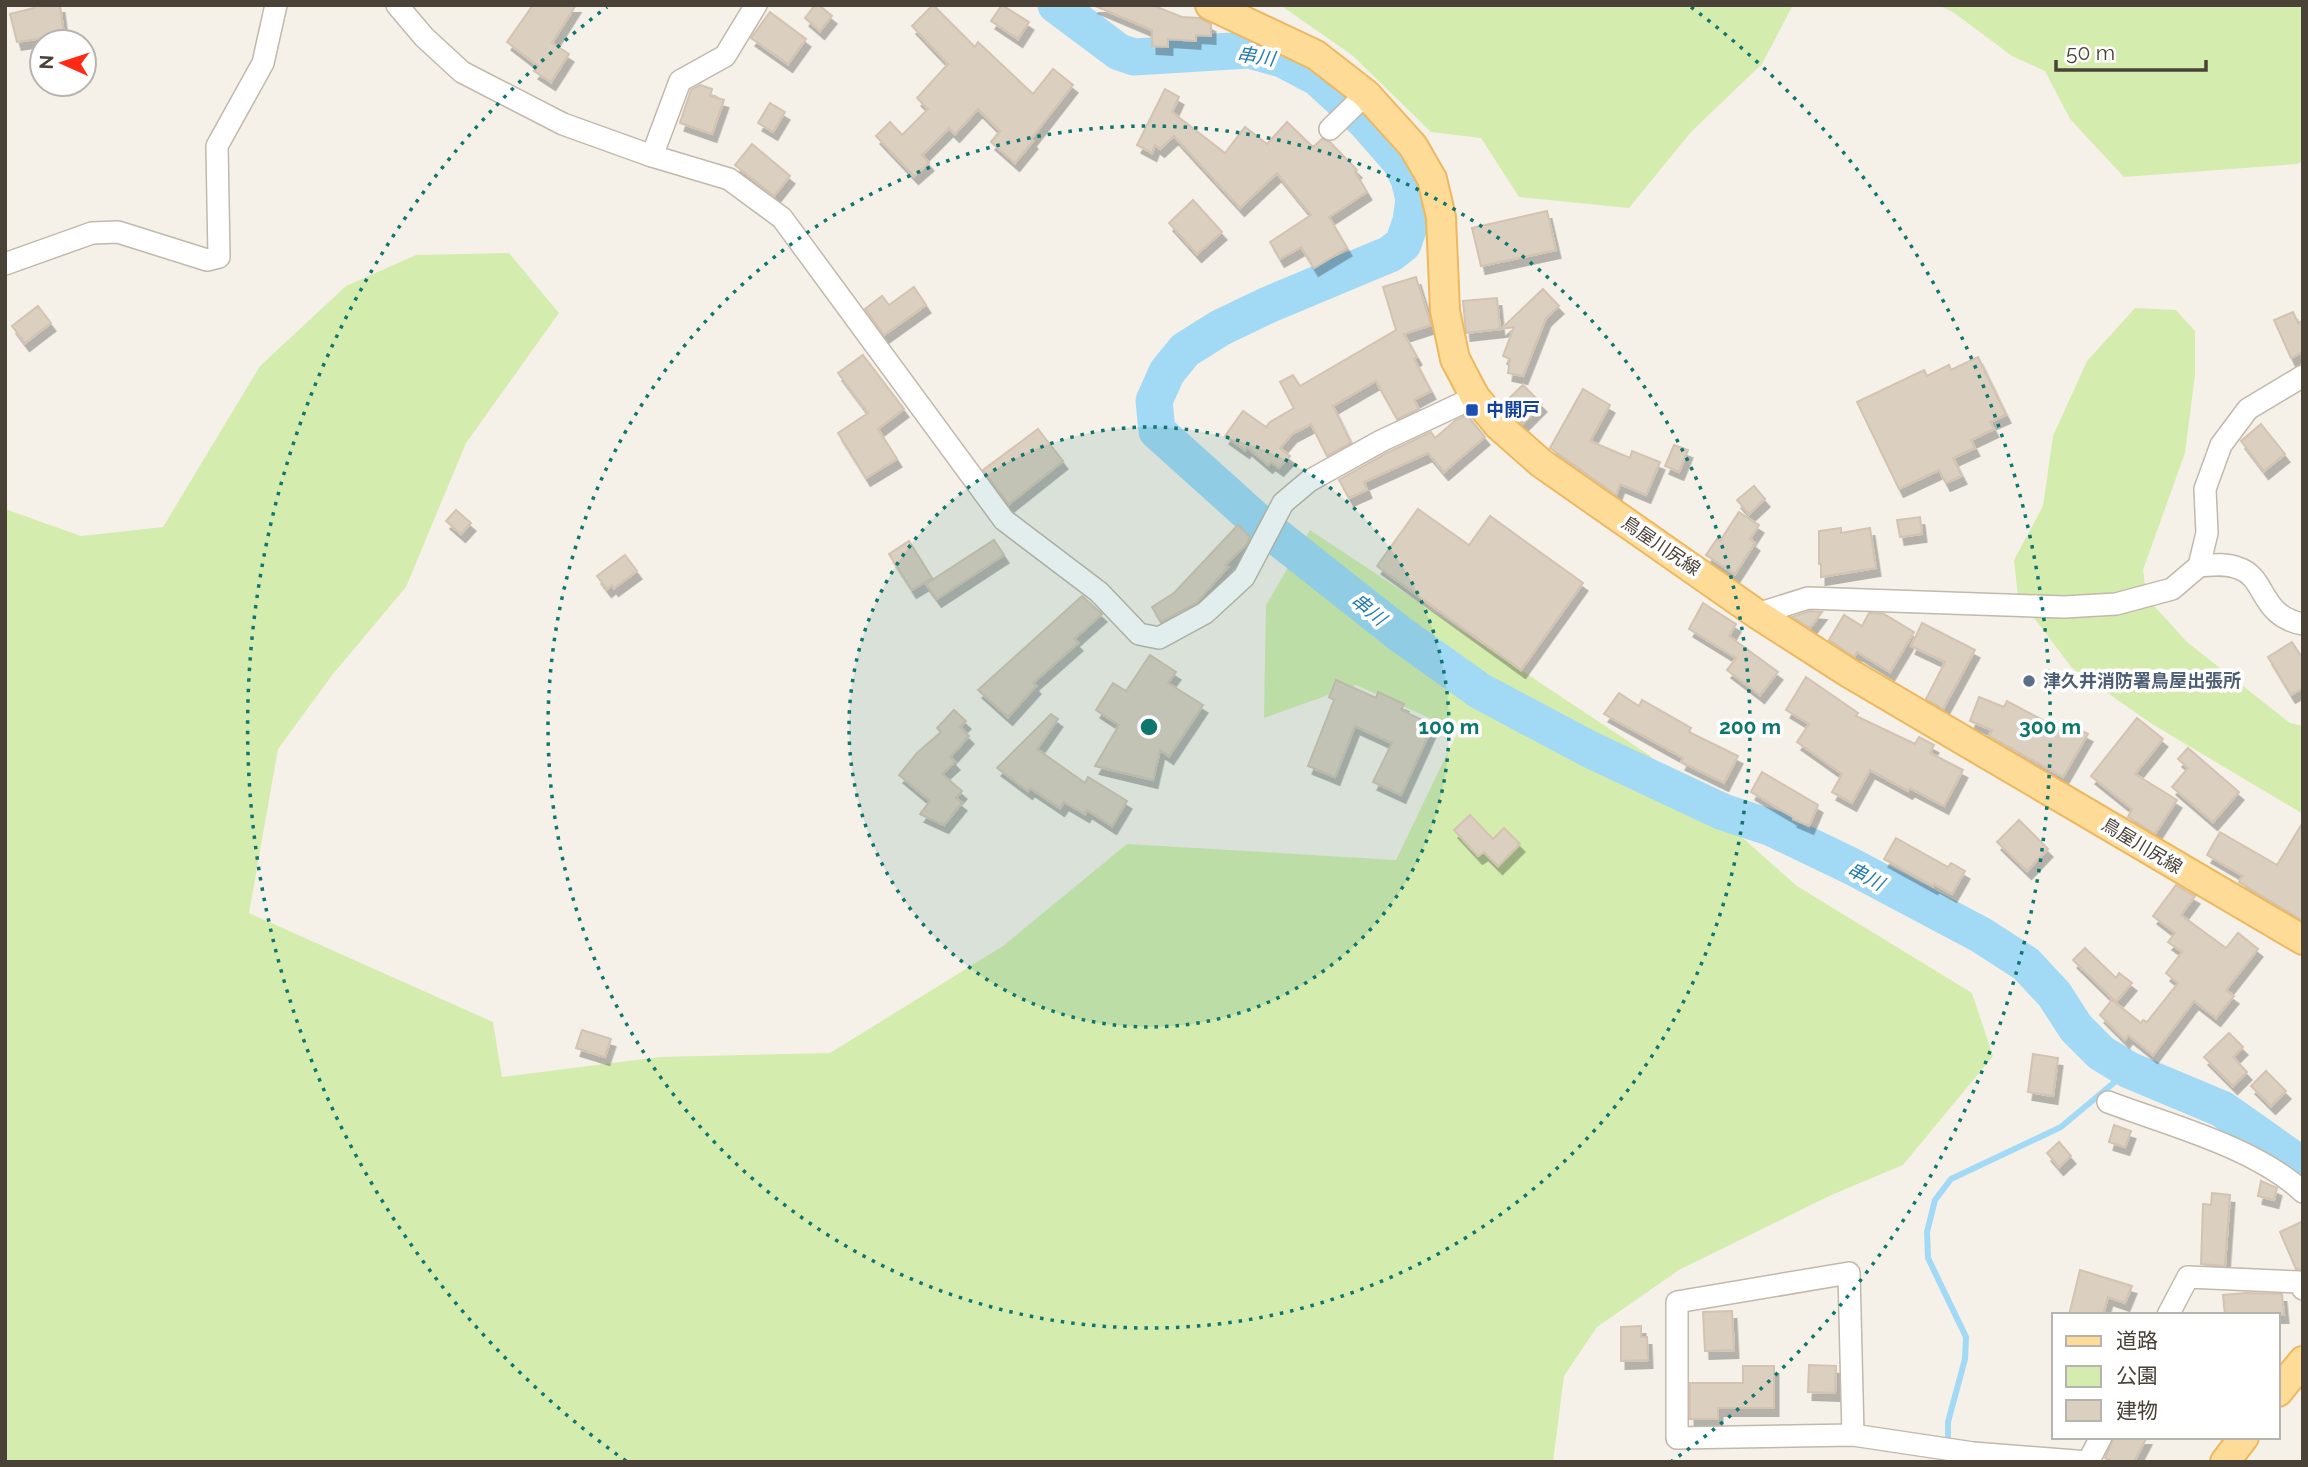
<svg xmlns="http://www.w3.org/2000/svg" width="2308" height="1467" viewBox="0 0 2308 1467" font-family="Raleway,'Noto Sans JP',sans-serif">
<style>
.green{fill:#d5ecaf}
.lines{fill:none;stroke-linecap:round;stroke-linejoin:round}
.stream{stroke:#a2d9f5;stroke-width:6}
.river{stroke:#a2d9f5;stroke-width:37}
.building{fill:#dbcfc0;stroke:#d3c3b0;stroke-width:2;filter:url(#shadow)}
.minor-casing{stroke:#c2b8ab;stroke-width:24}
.major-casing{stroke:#ecb860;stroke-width:32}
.minor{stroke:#fff;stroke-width:21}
.major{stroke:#ffdb98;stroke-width:28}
.ring{fill:none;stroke:#0f766e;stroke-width:3.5;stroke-dasharray:3.5 7}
.transit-dot{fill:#1a4fb4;stroke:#fff;stroke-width:2.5}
.service-dot{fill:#5c6f8a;stroke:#fff;stroke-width:2.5}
.labels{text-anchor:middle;stroke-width:7;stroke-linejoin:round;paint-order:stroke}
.transit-label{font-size:18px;font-weight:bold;fill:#164399;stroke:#fff;text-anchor:start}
.street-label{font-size:18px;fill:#4a4137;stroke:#fff}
.service-label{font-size:18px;font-weight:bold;fill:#4e5e75;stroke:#fff;text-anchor:start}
.water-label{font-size:19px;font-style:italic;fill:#257dad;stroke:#fff}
.centre{fill:#0f766e;stroke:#fff;stroke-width:3.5}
.ring-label{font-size:21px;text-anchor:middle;font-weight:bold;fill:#0f766e;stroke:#fff;stroke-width:7;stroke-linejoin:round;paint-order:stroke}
</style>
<defs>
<filter id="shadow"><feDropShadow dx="4.5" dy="8" stdDeviation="0" flood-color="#0004"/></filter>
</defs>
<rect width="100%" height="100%" fill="#f5f1e9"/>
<g class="green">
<path d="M 1280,5 L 1793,5 L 1762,64 L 1691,132 L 1629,208 L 1519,197 L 1481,138 L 1431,132 L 1352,55 Z"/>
<path d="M 1938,5 L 2303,5 L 2303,161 L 2297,164 L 2124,177 L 2070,119 L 2045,71 L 2012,56 L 1953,12 Z"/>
<path d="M 509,253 L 559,313 L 466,443 L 406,587 L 333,674 L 278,749 L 249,913 L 493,1022 L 502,1077 L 659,1057 L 830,1053 L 1003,946 L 1127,844 L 1396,860 L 1458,731 L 1356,685 L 1264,718 L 1266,605 L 1310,530 L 1649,755 L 1797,886 L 1972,993 L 1993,1056 L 1903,1165 L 1829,1196 L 1679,1270 L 1597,1327 L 1564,1376 L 1553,1462 L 5,1462 L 5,509 L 81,536 L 163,527 L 260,366 L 346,286 L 416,255 Z"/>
<path d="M 2135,308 L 2176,310 L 2195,331 L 2195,375 L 2185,453 L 2143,570 L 2147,598 L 2187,642 L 2290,723 L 2303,726 L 2303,814 L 2152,724 L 2072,668 L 2018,597 L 2014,560 L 2043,506 L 2053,436 L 2087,361 Z"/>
</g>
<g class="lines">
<path class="stream" d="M 1948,1462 L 1948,1422 L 1965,1359 L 1966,1337 L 1928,1258 L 1927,1232 L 1935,1200 L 1951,1179 L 2061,1127 L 2129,1070"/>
<path class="river" d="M 1056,5 L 1119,52 L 1134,57 L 1249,50 L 1282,59 L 1318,78 L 1364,120 L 1400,161 L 1409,179 L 1414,199 L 1411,221 L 1403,244 L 1390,254 L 1268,305 L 1220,328 L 1185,350 L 1167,372 L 1154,401 L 1157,431 L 1257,521 L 1400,634 L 1480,691 L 1591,750 L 1723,812 L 1772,828 L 1851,866 L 1981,935 L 2026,964 L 2054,994 L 2076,1028 L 2101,1053 L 2129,1070 L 2222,1109 L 2303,1166"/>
</g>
<g class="building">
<path d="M 33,5 L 60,5 L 64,35 L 17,42 L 10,14 L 34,8 Z"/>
<path d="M 533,5 L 576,5 L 552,43 L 569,54 L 551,82 L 534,71 L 538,66 L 507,42 Z"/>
<path d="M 815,5 L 819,5 L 832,16 L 820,31 L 805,18 Z"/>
<path d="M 933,5 L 975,47 L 978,42 L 1033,94 L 1053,69 L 1073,85 L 1031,139 L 1033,141 L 1015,163 L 991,142 L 1000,131 L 978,109 L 955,134 L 949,128 L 922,155 L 929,163 L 914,176 L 876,136 L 890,122 L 902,135 L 928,109 L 917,98 L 948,64 L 912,26 Z"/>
<path d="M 1002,5 L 1029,22 L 1018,39 L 991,21 Z"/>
<path d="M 1093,5 L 1152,5 L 1182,17 L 1200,18 L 1211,24 L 1211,36 L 1196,35 L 1196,41 L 1168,39 L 1168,47 L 1152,46 L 1152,30 Z"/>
<path d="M 770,12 L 806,39 L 788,64 L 751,38 Z"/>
<path d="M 700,85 L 712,89 L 710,96 L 724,100 L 712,134 L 680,123 L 691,90 Z"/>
<path d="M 1165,89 L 1179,97 L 1172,112 L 1225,153 L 1245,127 L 1267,144 L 1287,122 L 1313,147 L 1322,139 L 1330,142 L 1357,170 L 1355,172 L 1367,192 L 1329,217 L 1347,248 L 1314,268 L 1301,247 L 1280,259 L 1270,242 L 1311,215 L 1277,173 L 1240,208 L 1174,136 L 1160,149 L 1155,145 L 1152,153 L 1137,145 Z"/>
<path d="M 770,103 L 785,112 L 773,132 L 758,123 Z"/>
<path d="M 752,144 L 790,176 L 774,196 L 735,165 Z"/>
<path d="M 1193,200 L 1222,232 L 1197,254 L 1169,223 Z"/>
<path d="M 1547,211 L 1556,250 L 1481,266 L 1472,228 Z"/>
<path d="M 1416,277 L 1431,325 L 1404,334 L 1417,357 L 1414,359 L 1431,391 L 1414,400 L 1419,409 L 1397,419 L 1376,381 L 1333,406 L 1351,443 L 1327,456 L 1311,424 L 1292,434 L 1280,448 L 1290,456 L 1279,468 L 1271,462 L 1268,465 L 1247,447 L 1245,450 L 1225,436 L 1243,411 L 1266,427 L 1270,422 L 1294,408 L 1280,382 L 1293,375 L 1300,386 L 1396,330 L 1383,287 Z"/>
<path d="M 914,287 L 926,305 L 884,335 L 865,309 L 882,296 L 889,305 Z"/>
<path d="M 1543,289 L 1559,306 L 1546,318 L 1523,376 L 1508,373 L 1510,359 L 1503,356 L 1514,327 L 1501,329 Z"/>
<path d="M 1497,298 L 1500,329 L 1466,333 L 1463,301 Z"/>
<path d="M 38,306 L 51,323 L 25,343 L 12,326 Z"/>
<path d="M 2293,312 L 2298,323 L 2303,321 L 2303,352 L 2291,358 L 2274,320 Z"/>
<path d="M 863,355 L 904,409 L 878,429 L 897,459 L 866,478 L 838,433 L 868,413 L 838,373 Z"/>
<path d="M 1978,357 L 2006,415 L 1990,422 L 1994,429 L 1971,440 L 1975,448 L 1953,458 L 1962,476 L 1946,483 L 1939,470 L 1899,489 L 1857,402 L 1924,370 L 1927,376 L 1949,365 L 1951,370 Z"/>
<path d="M 1523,385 L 1542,404 L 1522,424 L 1503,404 Z"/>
<path d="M 1583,389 L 1610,405 L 1590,441 L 1630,458 L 1632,451 L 1660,462 L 1646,495 L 1620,484 L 1616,495 L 1550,448 Z"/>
<path d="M 1467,415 L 1485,437 L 1444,472 L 1428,453 L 1364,482 L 1367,490 L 1349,498 L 1339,480 L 1387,453 L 1431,432 L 1435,438 L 1456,420 Z"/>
<path d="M 2261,424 L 2285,454 L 2264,471 L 2241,441 Z"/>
<path d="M 1038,429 L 1063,461 L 1009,504 L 983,470 Z"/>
<path d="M 1674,445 L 1688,450 L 1679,472 L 1665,466 Z"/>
<path d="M 1754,486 L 1765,499 L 1749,514 L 1737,500 Z"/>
<path d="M 1418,509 L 1469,545 L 1490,516 L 1583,583 L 1521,670 L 1377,566 Z"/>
<path d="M 456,510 L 471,523 L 461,534 L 446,521 Z"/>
<path d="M 1739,512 L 1759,525 L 1750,539 L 1755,543 L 1735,574 L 1706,555 L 1717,539 L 1720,541 Z"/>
<path d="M 1920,517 L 1922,534 L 1900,537 L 1897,520 Z"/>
<path d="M 1238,525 L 1250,537 L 1247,544 L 1225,565 L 1228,567 L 1196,603 L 1161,622 L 1152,607 L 1174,593 Z"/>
<path d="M 1841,528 L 1841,533 L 1870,528 L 1876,568 L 1821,577 L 1821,564 L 1819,564 L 1819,531 Z"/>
<path d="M 994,540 L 1004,555 L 937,599 L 926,584 Z"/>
<path d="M 909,541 L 932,578 L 912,590 L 889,554 Z"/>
<path d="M 625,555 L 637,571 L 614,588 L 612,585 L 607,589 L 597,576 Z"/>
<path d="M 1082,596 L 1102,614 L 1074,639 L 1078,643 L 1033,683 L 1036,686 L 1008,717 L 978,690 Z"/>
<path d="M 1703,603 L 1736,624 L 1729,636 L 1778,672 L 1760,695 L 1727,670 L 1736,658 L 1689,629 Z"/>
<path d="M 1810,611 L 1822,612 L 1810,628 L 1792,617 Z"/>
<path d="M 1869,613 L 1884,614 L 1914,632 L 1890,672 L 1857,652 L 1854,657 L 1829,640 L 1844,615 L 1862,626 Z"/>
<path d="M 1922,623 L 1975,650 L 1943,709 L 1926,699 L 1945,662 L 1911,646 Z"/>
<path d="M 2292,642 L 2303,659 L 2303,688 L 2291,695 L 2268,657 Z"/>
<path d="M 1150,655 L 1176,672 L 1168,683 L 1203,705 L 1169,756 L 1160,750 L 1153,780 L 1095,766 L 1119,725 L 1096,710 L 1113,683 L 1126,691 Z"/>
<path d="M 1806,677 L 1858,713 L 1856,716 L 1915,744 L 1919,737 L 1934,745 L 1930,753 L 1963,770 L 1944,806 L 1910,788 L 1908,791 L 1870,770 L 1852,803 L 1832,792 L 1842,774 L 1797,742 L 1809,724 L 1786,710 Z"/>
<path d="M 1336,680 L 1376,698 L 1378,692 L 1404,704 L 1401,710 L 1433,725 L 1401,795 L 1373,782 L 1392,743 L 1355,726 L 1335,777 L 1308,766 L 1334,700 L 1329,697 Z"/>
<path d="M 1619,693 L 1639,706 L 1642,700 L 1691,728 L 1689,732 L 1738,756 L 1724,783 L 1681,762 L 1683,758 L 1604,714 Z"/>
<path d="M 1979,697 L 2004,707 L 2007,701 L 2063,731 L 2067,723 L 2088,734 L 2063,777 L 1989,736 L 1992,730 L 1970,721 Z"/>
<path d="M 954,710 L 966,721 L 960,727 L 969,736 L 950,757 L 955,762 L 942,774 L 962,791 L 956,798 L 962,803 L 944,825 L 920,814 L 930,801 L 899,775 L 917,753 L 941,732 L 937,728 Z"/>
<path d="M 1051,714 L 1058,719 L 1037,749 L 1085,783 L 1088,777 L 1127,801 L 1112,826 L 1087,810 L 1085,814 L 1064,802 L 1060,808 L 1030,788 L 1028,791 L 997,768 Z"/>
<path d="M 2137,718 L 2163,739 L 2135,774 L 2177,800 L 2155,834 L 2128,817 L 2132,809 L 2091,776 Z"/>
<path d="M 2188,748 L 2239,792 L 2213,822 L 2172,787 L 2188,768 L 2178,759 Z"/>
<path d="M 1762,772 L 1818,805 L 1809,826 L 1793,819 L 1793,817 L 1751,792 Z"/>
<path d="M 1470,815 L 1493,839 L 1504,828 L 1520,844 L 1498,866 L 1484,852 L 1478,856 L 1454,830 Z"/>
<path d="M 2019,820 L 2048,849 L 2027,871 L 1997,842 Z"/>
<path d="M 2303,822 L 2303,921 L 2239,882 L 2243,876 L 2207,855 L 2220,832 L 2277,865 Z"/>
<path d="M 1896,838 L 1948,867 L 1951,863 L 1965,871 L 1952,894 L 1934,884 L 1933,886 L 1884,859 Z"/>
<path d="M 2176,885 L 2195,896 L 2181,915 L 2226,948 L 2238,933 L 2258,949 L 2226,990 L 2234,996 L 2216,1018 L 2194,1001 L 2153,1055 L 2128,1035 L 2125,1040 L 2100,1015 L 2112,1000 L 2141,1023 L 2143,1020 L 2147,1022 L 2178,983 L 2166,973 L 2182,952 L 2168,942 L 2175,933 L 2153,916 Z"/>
<path d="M 2085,948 L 2116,978 L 2119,973 L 2132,983 L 2116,1002 L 2073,960 Z"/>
<path d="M 582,1030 L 611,1039 L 605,1057 L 576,1048 Z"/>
<path d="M 2229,1033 L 2243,1047 L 2233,1057 L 2247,1072 L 2233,1086 L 2204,1057 Z"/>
<path d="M 2033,1054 L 2058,1058 L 2053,1096 L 2028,1092 Z"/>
<path d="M 2266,1071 L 2286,1091 L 2271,1106 L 2251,1086 Z"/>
<path d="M 2114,1125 L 2131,1131 L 2125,1147 L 2109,1142 Z"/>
<path d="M 2059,1142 L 2071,1156 L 2059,1167 L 2047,1153 Z"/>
<path d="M 2261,1181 L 2277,1188 L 2274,1200 L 2258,1196 Z"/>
<path d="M 2212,1193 L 2230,1195 L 2225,1266 L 2201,1264 L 2203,1204 L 2211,1205 Z"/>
<path d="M 2303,1221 L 2303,1270 L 2296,1269 L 2280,1232 Z"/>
<path d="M 2080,1270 L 2132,1286 L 2125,1303 L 2108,1297 L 2103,1315 L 2069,1315 Z"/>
<path d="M 2246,1293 L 2282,1294 L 2284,1315 L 2225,1315 L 2223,1295 Z"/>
<path d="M 1732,1311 L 1734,1350 L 1705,1351 L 1703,1312 Z"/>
<path d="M 1641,1326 L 1641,1337 L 1647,1337 L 1648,1360 L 1621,1361 L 1621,1327 Z"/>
<path d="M 1809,1365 L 1836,1366 L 1835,1393 L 1808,1392 Z"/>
<path d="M 1743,1366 L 1774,1366 L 1774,1408 L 1718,1408 L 1718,1419 L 1690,1419 L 1690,1383 L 1743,1383 Z"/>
<path d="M 2114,1437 L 2147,1437 L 2134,1462 L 2113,1462 L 2105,1458 Z"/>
</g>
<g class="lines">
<g class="minor-casing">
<g id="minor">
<path d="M 397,5 L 424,37 L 462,72 L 563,124 L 652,156 L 729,179 L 782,218 L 1004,520 L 1099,592 L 1139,634 L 1159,638 L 1205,613 L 1244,577 L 1283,503 L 1309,481 L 1381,441 L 1475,397"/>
<path d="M 1330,129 L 1366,94"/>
<path d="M 652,156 L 680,81 L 725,56 L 756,5"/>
<path d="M 5,264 L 92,233 L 118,232 L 207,260 L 219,257 L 217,146 L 263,63 L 276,5"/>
<path d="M 2199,566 C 2212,565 2226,563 2238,568 C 2267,577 2259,616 2303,624"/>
<path d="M 1757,614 L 1808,598 L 2064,607 L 2116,604 L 2172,589 L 2199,566 L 2207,533 L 2205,489 L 2221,445 L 2248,409 L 2303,376"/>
<path d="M 2108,1102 C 2169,1125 2255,1147 2303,1192"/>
<path d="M 2168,1315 L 2188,1277 L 2299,1282 L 2303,1289"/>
<path d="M 1853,1435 L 1849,1273 L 1677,1302 L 1677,1438 L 1853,1435 L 1973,1453 L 2088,1462"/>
<path d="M 2088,1462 L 2101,1437"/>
</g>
</g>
<g class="major-casing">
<g id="major">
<path d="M 1210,5 L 1316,55 L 1366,94 L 1413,146 L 1432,179 L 1441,217 L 1445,311 L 1455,359 L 1475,397 L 1499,426 L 1541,463 L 1757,614 L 1849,673 L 2303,940"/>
<path d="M 2278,1392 L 2303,1361"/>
<path d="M 2225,1462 L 2244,1437"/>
</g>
</g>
<use href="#minor" class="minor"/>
<use href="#major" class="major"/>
</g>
<circle cx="1149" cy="727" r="300" fill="#0f766e" fill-opacity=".12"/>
<g class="ring">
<circle cx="1149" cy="727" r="300"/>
<circle cx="1149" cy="727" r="601"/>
<path d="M626 1461A901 901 0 0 1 607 7M1691 7A901 901 0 0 1 1672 1461"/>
</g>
<rect class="transit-dot" x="1465" y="403" width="14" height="14" rx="3.5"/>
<circle class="service-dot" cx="2029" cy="681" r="7"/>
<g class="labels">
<g class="transit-label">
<text x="1486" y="416">中開戸</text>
</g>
<g class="street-label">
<text transform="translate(1661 546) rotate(34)" y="6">鳥屋川尻線</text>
<text transform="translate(2142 846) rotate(31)" y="6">鳥屋川尻線</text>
</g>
<g class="service-label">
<text x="2043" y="687">津久井消防署鳥屋出張所</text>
</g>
<g class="water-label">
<text transform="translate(1256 56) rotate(8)" y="7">串川</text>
<text transform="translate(1369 609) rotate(39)" y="7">串川</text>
<text transform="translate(1866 876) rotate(27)" y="7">串川</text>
</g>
</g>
<circle cx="1149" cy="727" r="10" class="centre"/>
<g class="ring-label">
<text x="1449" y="734">100 m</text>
<text x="1750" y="734">200 m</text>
<text x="2050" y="734">300 m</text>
</g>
<rect width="2308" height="1467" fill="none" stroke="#4a4137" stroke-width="14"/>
<rect x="2052" y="1313" width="228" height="126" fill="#ffffff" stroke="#b7b3af" stroke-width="2"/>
<rect x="2066" y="1336" width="35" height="10" fill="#ffdb98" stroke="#b7b3af" stroke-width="2"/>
<text x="2116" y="1348" font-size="21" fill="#4a4137">道路</text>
<rect x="2066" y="1366" width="35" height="21" fill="#d5ecaf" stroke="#b7b3af" stroke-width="2"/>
<text x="2116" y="1383" font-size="21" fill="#4a4137">公園</text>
<rect x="2066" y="1400" width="35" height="21" fill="#dbcfc0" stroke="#b7b3af" stroke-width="2"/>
<text x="2116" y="1418" font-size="21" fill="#4a4137">建物</text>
<g transform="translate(63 63) rotate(273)"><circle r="33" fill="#ffffff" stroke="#b7b3af" stroke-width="2"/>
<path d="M0-5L12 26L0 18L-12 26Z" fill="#ff2916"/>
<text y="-10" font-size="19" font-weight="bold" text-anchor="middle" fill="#4a4137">N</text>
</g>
<path d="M2056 60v10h150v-10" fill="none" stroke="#4a4137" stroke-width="3.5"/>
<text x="2066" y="60" font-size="21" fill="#4a4137" stroke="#ffffff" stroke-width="5" paint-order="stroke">50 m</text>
</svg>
